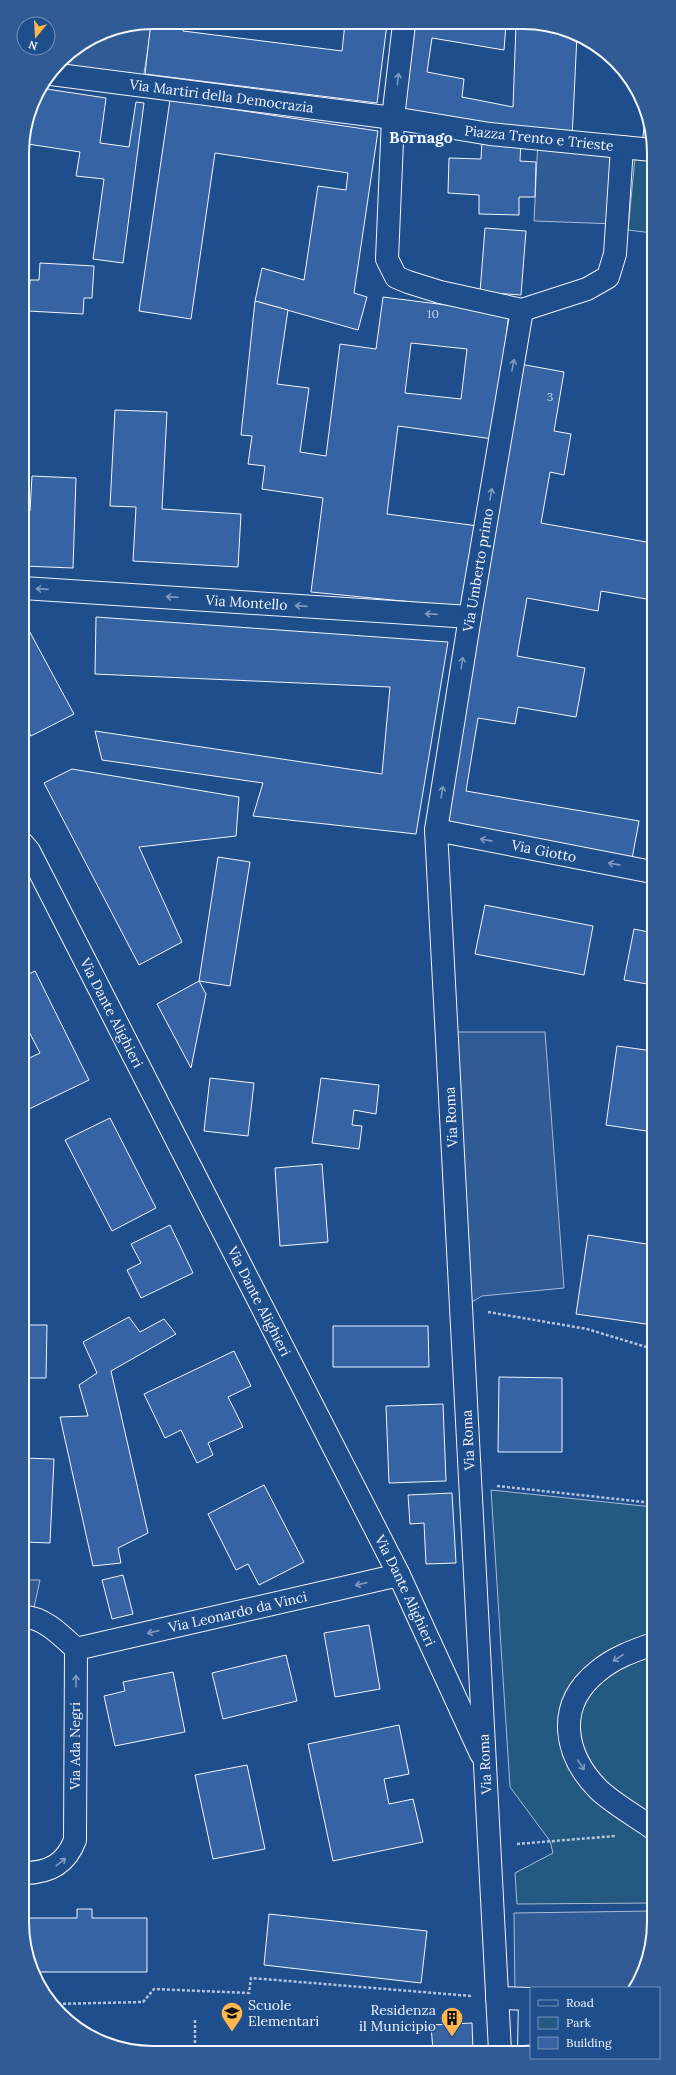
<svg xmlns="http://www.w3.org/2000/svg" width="676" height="2075" viewBox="0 0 676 2075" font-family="Lora,serif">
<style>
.green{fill:#245a82;stroke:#a8bbd7}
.parking{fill:#305b95;stroke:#a8bbd7}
.building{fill:#3563a3;stroke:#f2f6ff;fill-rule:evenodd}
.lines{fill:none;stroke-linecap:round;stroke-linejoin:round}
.minor-casing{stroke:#f2f6ff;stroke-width:24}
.path{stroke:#b3c4dc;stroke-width:2.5;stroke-dasharray:3 2;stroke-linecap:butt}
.minor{stroke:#1f4e8c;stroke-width:22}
.oneway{stroke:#7e9ac0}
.labels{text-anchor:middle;stroke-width:3;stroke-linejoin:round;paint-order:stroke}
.number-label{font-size:12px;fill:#c3d1e8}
.street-label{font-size:14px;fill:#f2f6ff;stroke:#1f4e8c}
.poi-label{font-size:14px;fill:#f2f6ff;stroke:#1f4e8c;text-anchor:start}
.quarter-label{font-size:16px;font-weight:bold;fill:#f2f6ff;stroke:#1f4e8c}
.rim{fill:none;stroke:#f2f6ff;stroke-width:2}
</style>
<rect width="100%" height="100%" fill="#1f4e8c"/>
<g class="green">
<path d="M 635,158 L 652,160 L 652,233 L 628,230 Z"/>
<path d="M 491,1490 L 653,1507 L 654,1903 L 517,1904 L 515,1873 L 553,1853 L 550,1841 L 510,1787 Z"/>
</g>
<g class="parking">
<path d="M 152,22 L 142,86 L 51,74 L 66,55 L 103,32 Z"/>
<path d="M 538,139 L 622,147 L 617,224 L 534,221 Z"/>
<path d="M 444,1032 L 545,1032 L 564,1288 L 482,1296 L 462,1308 Z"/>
<path d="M 24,1580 L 40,1580 L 32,1617 L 24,1617 Z"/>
<path d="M 654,1911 L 654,1931 L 644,1972 L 634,1988 L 531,1988 L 531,1995 L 515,1996 L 514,1913 Z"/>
</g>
<g class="building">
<path d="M 151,22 L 184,22 L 183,31 L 342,51 L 345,23 L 387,24 L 377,103 L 145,74 Z"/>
<path d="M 408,24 L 506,24 L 504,50 L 432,38 L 427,72 L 464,79 L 462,97 L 513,107 L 516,24 L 549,25 L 577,35 L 572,139 L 401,112 Z"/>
<path d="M 40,88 L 106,98 L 100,143 L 129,147 L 136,102 L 144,103 L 123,263 L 93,259 L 104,179 L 76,176 L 80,152 L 28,144 L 35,98 Z"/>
<path d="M 170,100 L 378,131 L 354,293 L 367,297 L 358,330 L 255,301 L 262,268 L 304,280 L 318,186 L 346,190 L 348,173 L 215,153 L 191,319 L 139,311 Z"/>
<path d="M 646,112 L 652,127 L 652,145 L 642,144 Z"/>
<path d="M 482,139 L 521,140 L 520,161 L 536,162 L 535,197 L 519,197 L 519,215 L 479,214 L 479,195 L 448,193 L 449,158 L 481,159 Z"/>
<path d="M 485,228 L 526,231 L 521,295 L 480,292 Z"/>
<path d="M 40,263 L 94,266 L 92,298 L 84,298 L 83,314 L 28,311 L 30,280 L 39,280 Z"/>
<path d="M 383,297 L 509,313 L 493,439 L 398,426 L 387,514 L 478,526 L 464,607 L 311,592 L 323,498 L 262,489 L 265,466 L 248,464 L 252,436 L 241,435 L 255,301 L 288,310 L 277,384 L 309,388 L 300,452 L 326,456 L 340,344 L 376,349 ZM 411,343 L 467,349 L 461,399 L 405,393 Z"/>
<path d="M 520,364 L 564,372 L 554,431 L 571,434 L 564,475 L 550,472 L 541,523 L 652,543 L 652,600 L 601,591 L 598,611 L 527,598 L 517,656 L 585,668 L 576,717 L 518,707 L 515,724 L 478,718 L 466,791 L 639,821 L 632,859 L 439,825 Z"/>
<path d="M 115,410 L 167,412 L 162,509 L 241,514 L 238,567 L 133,561 L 136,507 L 110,506 Z"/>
<path d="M 32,476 L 76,478 L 73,568 L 23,566 L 23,510 L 30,511 Z"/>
<path d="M 96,617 L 448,642 L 416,834 L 253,816 L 263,783 L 102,760 L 95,731 L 382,774 L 390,687 L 95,674 Z"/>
<path d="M 25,623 L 74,714 L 31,736 L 23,721 L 23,624 Z"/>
<path d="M 72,769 L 239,797 L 236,836 L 139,847 L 182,942 L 139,965 L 44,783 Z"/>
<path d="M 218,857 L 250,862 L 230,986 L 199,981 Z"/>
<path d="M 485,905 L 593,926 L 584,975 L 475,954 Z"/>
<path d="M 634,929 L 653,933 L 653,985 L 624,980 Z"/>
<path d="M 35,971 L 89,1080 L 27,1110 L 23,1104 L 23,1061 L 40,1053 L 27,1028 L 23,1030 L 23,977 Z"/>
<path d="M 199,981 L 206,994 L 191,1068 L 157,1004 Z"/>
<path d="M 617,1046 L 653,1051 L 653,1132 L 606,1125 Z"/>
<path d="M 210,1078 L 254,1083 L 248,1136 L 204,1131 Z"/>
<path d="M 321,1078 L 379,1085 L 376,1114 L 354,1110 L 352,1125 L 362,1126 L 359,1149 L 312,1143 Z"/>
<path d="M 110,1118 L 156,1208 L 112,1231 L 65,1140 Z"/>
<path d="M 322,1164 L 328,1242 L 280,1246 L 275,1168 Z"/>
<path d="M 24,1223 L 28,1230 L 29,1281 L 24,1282 Z"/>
<path d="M 170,1225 L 193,1273 L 141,1298 L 127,1270 L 141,1263 L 131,1244 Z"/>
<path d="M 588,1235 L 653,1245 L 653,1325 L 576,1314 Z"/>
<path d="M 129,1317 L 140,1332 L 164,1319 L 176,1334 L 111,1371 L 148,1533 L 118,1548 L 121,1563 L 93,1566 L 60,1417 L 88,1416 L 79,1385 L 97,1373 L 83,1342 Z"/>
<path d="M 24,1325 L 47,1325 L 46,1378 L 24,1378 Z"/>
<path d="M 333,1326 L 428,1326 L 429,1367 L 333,1367 Z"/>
<path d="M 234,1351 L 251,1386 L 228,1397 L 243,1427 L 208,1443 L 213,1455 L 197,1463 L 181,1430 L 165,1438 L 144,1394 Z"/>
<path d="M 499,1377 L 562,1378 L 562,1452 L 498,1452 Z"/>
<path d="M 443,1404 L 446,1481 L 389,1483 L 386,1406 Z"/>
<path d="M 24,1458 L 54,1459 L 50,1543 L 24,1542 Z"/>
<path d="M 264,1485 L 304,1562 L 259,1585 L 248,1564 L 236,1570 L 208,1514 Z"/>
<path d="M 452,1493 L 456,1563 L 426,1564 L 424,1523 L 410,1524 L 408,1495 Z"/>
<path d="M 123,1575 L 133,1614 L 112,1619 L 102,1580 Z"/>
<path d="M 369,1625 L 380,1689 L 335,1697 L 324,1633 Z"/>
<path d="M 286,1655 L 297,1701 L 223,1719 L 212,1673 Z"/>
<path d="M 173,1672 L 185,1732 L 115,1746 L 104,1696 L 125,1691 L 123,1682 Z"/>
<path d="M 399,1725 L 409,1774 L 384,1779 L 389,1804 L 413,1799 L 423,1842 L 333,1861 L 308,1744 Z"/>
<path d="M 247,1765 L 265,1849 L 213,1859 L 195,1775 Z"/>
<path d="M 77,1909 L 92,1909 L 92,1918 L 147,1918 L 147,1972 L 33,1972 L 29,1960 L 29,1918 L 77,1918 Z"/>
<path d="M 269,1914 L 427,1931 L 421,1983 L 264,1965 Z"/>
<path d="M 472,2023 L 473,2051 L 433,2051 L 431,2025 Z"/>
</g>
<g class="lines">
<g class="minor-casing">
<g id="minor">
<path id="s1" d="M 51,74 L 393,118 L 404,24"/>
<path d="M 393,118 L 490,134 L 622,147 L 615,254 L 608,277 L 587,289 L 522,310 L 440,292 L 408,282 L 396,277 L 387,259 Z"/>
<path d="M 622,147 L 652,150"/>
<path id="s2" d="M 23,588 L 470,617"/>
<path id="s3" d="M 436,830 L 652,872"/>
<path id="s4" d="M 23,844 L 29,851 L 399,1575 L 481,1754"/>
<path d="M 24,1617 C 44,1617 62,1636 76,1649 L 75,1840 C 66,1864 49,1873 24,1873"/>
<path d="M 653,1644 C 633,1651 613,1658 597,1672 C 555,1706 564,1755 599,1790 C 614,1804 637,1817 654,1829"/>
<path id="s5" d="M 76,1649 L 399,1575"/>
<path d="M 497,1998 L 530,1999 L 529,2051"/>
<path id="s6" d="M 500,2051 L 436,830 L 470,617 L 522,310"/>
</g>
</g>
<g class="path">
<path d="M 646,193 L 652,194"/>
<path d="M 488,1312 L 587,1329 L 653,1349"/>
<path d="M 497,1486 L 653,1503"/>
<path d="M 517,1844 L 615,1836"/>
<path d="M 53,2004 L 143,2002 L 154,1989 L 249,1993 L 251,1978 L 471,1996"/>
<path d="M 195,2020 L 195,2051"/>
</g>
<use href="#minor" class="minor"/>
</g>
<defs><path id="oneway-shaft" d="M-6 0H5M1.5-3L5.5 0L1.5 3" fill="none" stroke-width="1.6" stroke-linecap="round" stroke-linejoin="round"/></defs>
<g class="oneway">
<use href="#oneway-shaft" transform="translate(398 79) rotate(-83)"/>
<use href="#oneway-shaft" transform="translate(513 365) rotate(-80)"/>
<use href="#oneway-shaft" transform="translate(491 494) rotate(-80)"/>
<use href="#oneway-shaft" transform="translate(42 589) rotate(-176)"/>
<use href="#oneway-shaft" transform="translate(172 597) rotate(-176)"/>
<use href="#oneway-shaft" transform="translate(301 606) rotate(-176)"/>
<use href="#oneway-shaft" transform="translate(431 614) rotate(-176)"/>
<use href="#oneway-shaft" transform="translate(462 663) rotate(-81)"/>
<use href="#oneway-shaft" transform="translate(442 792) rotate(-81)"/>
<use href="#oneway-shaft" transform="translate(486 840) rotate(-169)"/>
<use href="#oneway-shaft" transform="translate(614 864) rotate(-169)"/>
<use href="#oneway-shaft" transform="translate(361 1584) rotate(167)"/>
<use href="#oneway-shaft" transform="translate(153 1632) rotate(167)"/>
<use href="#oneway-shaft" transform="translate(618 1658) rotate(147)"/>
<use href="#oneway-shaft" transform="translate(76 1681) rotate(-90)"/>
<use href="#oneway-shaft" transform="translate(581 1765) rotate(56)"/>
<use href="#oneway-shaft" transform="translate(61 1862) rotate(-38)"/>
</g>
<defs>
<g id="school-pin" transform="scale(1.15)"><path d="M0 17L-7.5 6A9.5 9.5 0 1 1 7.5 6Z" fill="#ffb74d" stroke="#1f4e8c"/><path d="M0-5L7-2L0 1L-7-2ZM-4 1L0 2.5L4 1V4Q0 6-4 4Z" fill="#111"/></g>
<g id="building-pin" transform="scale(1.15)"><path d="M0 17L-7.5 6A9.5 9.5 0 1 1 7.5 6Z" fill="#ffb74d" stroke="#1f4e8c"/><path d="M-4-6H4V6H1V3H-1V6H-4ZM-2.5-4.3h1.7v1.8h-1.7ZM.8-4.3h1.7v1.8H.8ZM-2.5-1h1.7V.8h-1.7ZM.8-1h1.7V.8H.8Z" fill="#111"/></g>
</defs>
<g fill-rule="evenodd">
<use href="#school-pin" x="232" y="2013"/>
<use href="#building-pin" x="452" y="2018"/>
</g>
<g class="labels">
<g class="number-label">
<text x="433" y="318">10</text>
<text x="550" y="401">3</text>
</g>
<g class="street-label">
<text dy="5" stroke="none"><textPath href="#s1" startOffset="172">Via Martiri della Democrazia</textPath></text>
<text transform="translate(539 138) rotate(6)" y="5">Piazza Trento e Trieste</text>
<text dy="5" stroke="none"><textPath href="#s6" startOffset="1486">Via Umberto primo</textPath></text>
<text dy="5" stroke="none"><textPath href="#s2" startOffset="224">Via Montello</textPath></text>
<text dy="5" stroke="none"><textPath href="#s3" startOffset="110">Via Giotto</textPath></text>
<text dy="5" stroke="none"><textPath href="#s4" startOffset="191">Via Dante Alighieri</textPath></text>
<text transform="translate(451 1117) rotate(-93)" y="5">Via Roma</text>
<text dy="5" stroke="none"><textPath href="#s4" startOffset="515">Via Dante Alighieri</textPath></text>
<text transform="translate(468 1440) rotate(-93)" y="5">Via Roma</text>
<text dy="5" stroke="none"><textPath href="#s4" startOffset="839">Via Dante Alighieri</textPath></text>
<text dy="5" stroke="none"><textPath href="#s5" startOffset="166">Via Leonardo da Vinci</textPath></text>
<text transform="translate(75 1746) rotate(-90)" y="5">Via Ada Negri</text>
<text transform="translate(485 1764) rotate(-93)" y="5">Via Roma</text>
</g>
<g class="poi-label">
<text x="248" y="2010">Scuole<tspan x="248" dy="16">Elementari</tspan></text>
<text x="436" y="2015" text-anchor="end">Residenza<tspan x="436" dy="16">il Municipio</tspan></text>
</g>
<g class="quarter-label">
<text x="421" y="143">Bornago</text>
</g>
</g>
<path d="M0 0H676V2075H0ZM153 29H523A124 124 0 0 1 647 153V1922A124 124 0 0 1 523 2046H153A124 124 0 0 1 29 1922V153A124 124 0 0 1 153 29Z" fill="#305b95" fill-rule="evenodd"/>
<path class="rim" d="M153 29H523A124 124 0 0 1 647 153V1922A124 124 0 0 1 523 2046H153A124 124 0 0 1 29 1922V153A124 124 0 0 1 153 29Z"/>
<rect x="530" y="1987" width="130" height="72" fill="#1f4e8c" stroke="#7391ba"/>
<rect x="538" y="2000" width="20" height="6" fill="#1f4e8c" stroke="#7391ba"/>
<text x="566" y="2007" font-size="12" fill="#f2f6ff">Road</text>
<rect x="538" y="2017" width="20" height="12" fill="#245a82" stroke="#7391ba"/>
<text x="566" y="2027" font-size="12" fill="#f2f6ff">Park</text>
<rect x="538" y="2037" width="20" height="12" fill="#3563a3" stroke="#7391ba"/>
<text x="566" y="2047" font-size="12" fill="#f2f6ff">Building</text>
<g transform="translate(36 36) rotate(198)"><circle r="19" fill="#1f4e8c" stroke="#7391ba"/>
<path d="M0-3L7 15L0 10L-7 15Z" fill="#ffb74d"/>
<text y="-6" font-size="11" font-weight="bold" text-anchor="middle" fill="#f2f6ff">N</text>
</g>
</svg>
